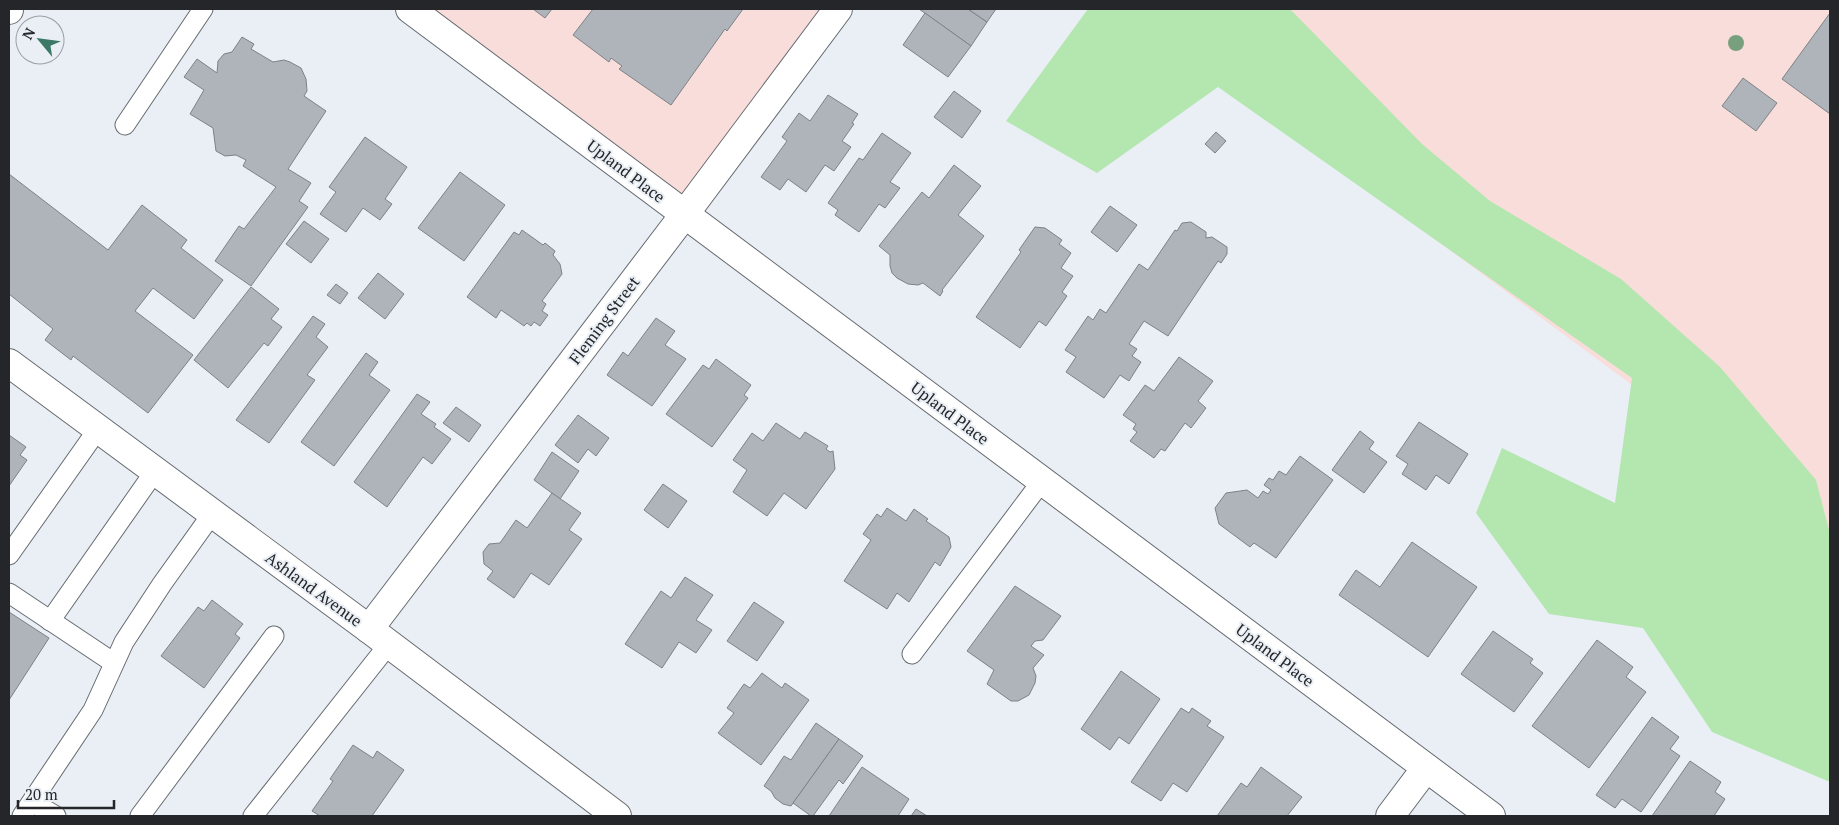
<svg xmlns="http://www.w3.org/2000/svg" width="1839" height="825" viewBox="0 0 1839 825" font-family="'PT Serif',serif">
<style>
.education{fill:#f8ddda}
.green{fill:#b4e6b0}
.building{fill:#afb4ba;stroke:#7d8287}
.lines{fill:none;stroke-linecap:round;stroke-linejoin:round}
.lane-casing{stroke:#666b70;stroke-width:21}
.street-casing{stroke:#666b70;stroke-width:30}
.secondary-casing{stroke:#666b70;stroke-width:30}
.lane{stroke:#fff;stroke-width:19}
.street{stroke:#fff;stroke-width:28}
.secondary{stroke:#fff;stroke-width:28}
.tree{fill:#79a07e}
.labels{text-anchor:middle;stroke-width:4;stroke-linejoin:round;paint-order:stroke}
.street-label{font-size:16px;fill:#242629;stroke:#e9eff5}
</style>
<rect width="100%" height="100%" fill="#e9eff5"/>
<g class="education">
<path d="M 410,9 L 838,9 L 684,215 Z"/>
<path d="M 1124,9 L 1830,9 L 1830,566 L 1670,413 Z"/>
</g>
<path class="green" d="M 1088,9 L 1290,9 L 1422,144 L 1490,201 L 1621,279 L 1720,367 L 1816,480 L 1830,534 L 1830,782 L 1712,732 L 1643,628 L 1549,614 L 1476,513 L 1502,448 L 1615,503 L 1632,378 L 1218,87 L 1097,173 L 1006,121 Z"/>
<g class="building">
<path d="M 533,9 L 552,9 L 545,18 Z"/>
<path d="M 593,9 L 743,9 L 727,31 L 725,29 L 671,105 L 619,69 L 622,66 L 611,58 L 609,62 L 573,35 Z"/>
<path d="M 919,9 L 968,9 L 987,22 L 971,46 Z"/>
<path d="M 968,9 L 996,9 L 987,22 Z"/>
<path d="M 925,13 L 971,46 L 948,77 L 903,45 Z"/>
<path d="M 1830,13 L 1830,114 L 1782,79 Z"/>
<path d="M 242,37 L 254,44 L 251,49 L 273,62 L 284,60 L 290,62 L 301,68 L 306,79 L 307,91 L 304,96 L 326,111 L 288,169 L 311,183 L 299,201 L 308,207 L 251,286 L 215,261 L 239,226 L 244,229 L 276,187 L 243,166 L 246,160 L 236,155 L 225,156 L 216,151 L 213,128 L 190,114 L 204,90 L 184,77 L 197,59 L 217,73 L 218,61 L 224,54 L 232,52 Z"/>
<path d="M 1743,78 L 1777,103 L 1756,131 L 1722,106 Z"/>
<path d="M 954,91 L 981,111 L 962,138 L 934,117 Z"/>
<path d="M 828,95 L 858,114 L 852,123 L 854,124 L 842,141 L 851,147 L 834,171 L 825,165 L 806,192 L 788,179 L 780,190 L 761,177 L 787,141 L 782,137 L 799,113 L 810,121 Z"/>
<path d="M 1216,132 L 1226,141 L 1215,153 L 1205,144 Z"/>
<path d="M 882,133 L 911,153 L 890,182 L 900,188 L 885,208 L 879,204 L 859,232 L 835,215 L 838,210 L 828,203 L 859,158 L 863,160 Z"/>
<path d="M 365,137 L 407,167 L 385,199 L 392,204 L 380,220 L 363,208 L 346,232 L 320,214 L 336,192 L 329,187 Z"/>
<path d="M 954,165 L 981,186 L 958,215 L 984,236 L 942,290 L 943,291 L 940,296 L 923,283 L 918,285 L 908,284 L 897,278 L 892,273 L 890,266 L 890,255 L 879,246 L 922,192 L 929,198 Z"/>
<path d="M 460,172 L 505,205 L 464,261 L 418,228 Z"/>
<path d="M 9,174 L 108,250 L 142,205 L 187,240 L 181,248 L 223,280 L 194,319 L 153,288 L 135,311 L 193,355 L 148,413 L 73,356 L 71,360 L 45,340 L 53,329 L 9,294 Z"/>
<path d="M 1110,206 L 1137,225 L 1117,252 L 1091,232 Z"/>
<path d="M 304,221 L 329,239 L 311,263 L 286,244 Z"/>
<path d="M 1191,222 L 1206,232 L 1206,238 L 1212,237 L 1227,247 L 1227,254 L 1221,263 L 1218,261 L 1168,336 L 1144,321 L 1129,344 L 1137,349 L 1132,356 L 1141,362 L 1129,381 L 1120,375 L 1104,398 L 1066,372 L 1076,357 L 1065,350 L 1088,316 L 1093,320 L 1100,309 L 1106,313 L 1139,264 L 1148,270 L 1175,230 L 1177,231 L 1182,223 Z"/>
<path d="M 1035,227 L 1045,228 L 1062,240 L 1059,244 L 1071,253 L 1061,268 L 1073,276 L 1062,292 L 1067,296 L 1046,326 L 1039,321 L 1020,348 L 976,317 L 1021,252 L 1019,250 Z"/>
<path d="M 522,230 L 543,245 L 545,243 L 555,251 L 553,255 L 560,264 L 562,274 L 542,301 L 546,304 L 542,311 L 548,315 L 540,326 L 534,322 L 531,326 L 527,323 L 524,326 L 501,310 L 496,318 L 467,297 L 514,232 L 519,235 Z"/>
<path d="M 378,273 L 404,294 L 385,319 L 358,298 Z"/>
<path d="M 336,284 L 348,293 L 340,304 L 327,295 Z"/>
<path d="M 251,287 L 279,309 L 271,319 L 282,327 L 268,346 L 264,343 L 228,388 L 194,360 Z"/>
<path d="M 313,316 L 325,324 L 316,337 L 328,347 L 307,375 L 315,380 L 269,443 L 236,420 Z"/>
<path d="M 656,318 L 675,331 L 665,345 L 686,359 L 652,406 L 607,375 L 623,352 L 628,356 Z"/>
<path d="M 366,353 L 378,362 L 369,375 L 390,390 L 334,466 L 301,442 Z"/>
<path d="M 1179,357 L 1213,381 L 1198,401 L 1206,408 L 1191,428 L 1185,423 L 1165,451 L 1161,449 L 1154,458 L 1130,441 L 1137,432 L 1133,429 L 1136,424 L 1123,415 L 1145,385 L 1154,391 Z"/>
<path d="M 716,359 L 751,385 L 744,395 L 748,398 L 712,447 L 666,414 L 703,365 L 709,369 Z"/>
<path d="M 417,394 L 430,402 L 421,414 L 436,424 L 434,427 L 451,439 L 432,464 L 423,457 L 387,507 L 354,482 Z"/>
<path d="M 456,407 L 481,425 L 469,442 L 443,423 Z"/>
<path d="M 578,415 L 609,438 L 596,456 L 588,449 L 578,463 L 555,445 Z"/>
<path d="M 1419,422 L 1468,454 L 1449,484 L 1436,475 L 1426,490 L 1402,474 L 1408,464 L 1396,456 Z"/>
<path d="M 776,423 L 800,439 L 805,432 L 828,446 L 826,449 L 830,452 L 833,451 L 835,469 L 806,509 L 784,493 L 767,516 L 733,492 L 747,470 L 733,460 L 752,433 L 763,441 Z"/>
<path d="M 1360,431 L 1374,442 L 1369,449 L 1387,462 L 1364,493 L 1332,470 Z"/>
<path d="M 9,435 L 26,447 L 20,455 L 27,460 L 9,486 Z"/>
<path d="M 552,452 L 579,471 L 560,499 L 534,480 Z"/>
<path d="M 1300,456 L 1333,480 L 1276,558 L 1254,543 L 1250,547 L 1219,524 L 1215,508 L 1226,493 L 1247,490 L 1258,498 L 1263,491 L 1268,494 L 1271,490 L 1264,485 L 1269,478 L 1273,480 L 1279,471 L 1286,475 Z"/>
<path d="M 663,484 L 687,501 L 668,528 L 644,510 Z"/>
<path d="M 552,493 L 581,513 L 569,530 L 582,539 L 549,585 L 531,573 L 514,598 L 487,579 L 493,571 L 484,564 L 483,552 L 489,544 L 500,543 L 516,520 L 527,528 Z"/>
<path d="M 887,508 L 906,521 L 914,509 L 928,519 L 926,521 L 949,537 L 951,547 L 940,566 L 935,562 L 909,602 L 897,593 L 887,609 L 844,581 L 871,540 L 863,534 L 877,514 L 881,517 Z"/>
<path d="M 1412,542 L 1477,587 L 1428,657 L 1339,595 L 1356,570 L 1380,587 Z"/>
<path d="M 685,577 L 713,595 L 696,620 L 712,630 L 696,653 L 679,642 L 662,668 L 625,644 L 661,591 L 671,598 Z"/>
<path d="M 1015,586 L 1061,616 L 1043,640 L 1035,641 L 1031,646 L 1044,655 L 1033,668 L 1036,676 L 1035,683 L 1029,695 L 1018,701 L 1011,701 L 987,684 L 994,670 L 967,651 Z"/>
<path d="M 212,600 L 243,624 L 235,634 L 240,638 L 204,688 L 161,656 L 198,607 L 204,611 Z"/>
<path d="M 754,602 L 784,622 L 757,661 L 727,641 Z"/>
<path d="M 9,612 L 49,638 L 9,700 Z"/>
<path d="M 1493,631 L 1533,659 L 1530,663 L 1543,673 L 1514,712 L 1461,674 Z"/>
<path d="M 1597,640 L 1633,667 L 1626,677 L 1646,692 L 1589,768 L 1532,726 Z"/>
<path d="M 1121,671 L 1160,699 L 1129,744 L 1119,737 L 1110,750 L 1081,729 Z"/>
<path d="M 762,673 L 782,688 L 785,683 L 809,700 L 761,765 L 718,733 L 734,713 L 727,708 L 744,684 L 750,688 Z"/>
<path d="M 1181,708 L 1189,713 L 1192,708 L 1211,721 L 1207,726 L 1224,737 L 1187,792 L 1173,783 L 1161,801 L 1131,782 Z"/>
<path d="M 1652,717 L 1679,737 L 1670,749 L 1680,756 L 1641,812 L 1622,799 L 1615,808 L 1596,795 Z"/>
<path d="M 816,723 L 839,739 L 791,806 L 783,804 L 775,798 L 771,791 L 764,786 L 784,756 L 791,760 Z"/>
<path d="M 839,739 L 863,756 L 843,784 L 839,780 L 813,816 L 811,816 L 793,803 Z"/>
<path d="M 353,745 L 373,758 L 377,751 L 404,770 L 372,816 L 320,816 L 312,811 L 333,781 L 330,779 Z"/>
<path d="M 1690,761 L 1721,782 L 1715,792 L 1725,799 L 1714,816 L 1652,816 Z"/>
<path d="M 862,767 L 909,799 L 898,816 L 829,816 Z"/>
<path d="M 1261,767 L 1302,797 L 1287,816 L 1217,816 L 1241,783 L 1247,787 Z"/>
<path d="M 916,809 L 927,816 L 911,816 Z"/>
</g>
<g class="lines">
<g class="lane-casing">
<g id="lane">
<path d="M 125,125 L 203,9"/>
<path d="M 9,555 L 98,429"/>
<path d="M 9,593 L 114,663"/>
<path d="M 50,621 L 155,471"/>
<path d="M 912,654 L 1042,481"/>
<path d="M 32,802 L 56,816"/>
<path d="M 22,816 L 93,710 L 124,642 L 162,584 L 212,514"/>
<path d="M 140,816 L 274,636"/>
<path d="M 253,816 L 389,644"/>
</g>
</g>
<g class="street-casing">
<g id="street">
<path d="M 410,9 L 1491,816"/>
<path d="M 9,363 L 369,629 L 617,816"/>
<path d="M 369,629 L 684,215 L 838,9"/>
<path d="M 1390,816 L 1426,768"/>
</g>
</g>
<g class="secondary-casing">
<path id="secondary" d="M 9,10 L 9,9"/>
</g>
<use href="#lane" class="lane"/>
<use href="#street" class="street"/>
<use href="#secondary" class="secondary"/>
</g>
<circle class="tree" cx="1736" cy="43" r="8"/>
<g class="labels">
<g class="street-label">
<text transform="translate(626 171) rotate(37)" y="6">Upland Place</text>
<text transform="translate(604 320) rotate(-53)" y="6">Fleming Street</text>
<text transform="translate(950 413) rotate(37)" y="6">Upland Place</text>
<text transform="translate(314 589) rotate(36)" y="6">Ashland Avenue</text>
<text transform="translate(1275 655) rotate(37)" y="6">Upland Place</text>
</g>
</g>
<rect width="1839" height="825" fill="none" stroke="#242629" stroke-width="20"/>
<g transform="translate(40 40) rotate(299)"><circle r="24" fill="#e9eff5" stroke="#9a9fa3"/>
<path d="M0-4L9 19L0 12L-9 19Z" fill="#3b7966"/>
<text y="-8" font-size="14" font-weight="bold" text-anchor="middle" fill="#242629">N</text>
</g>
<path d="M18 800v8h96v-8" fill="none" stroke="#242629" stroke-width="2.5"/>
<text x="25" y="800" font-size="15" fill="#242629" stroke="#e9eff5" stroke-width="4" paint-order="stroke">20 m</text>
</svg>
